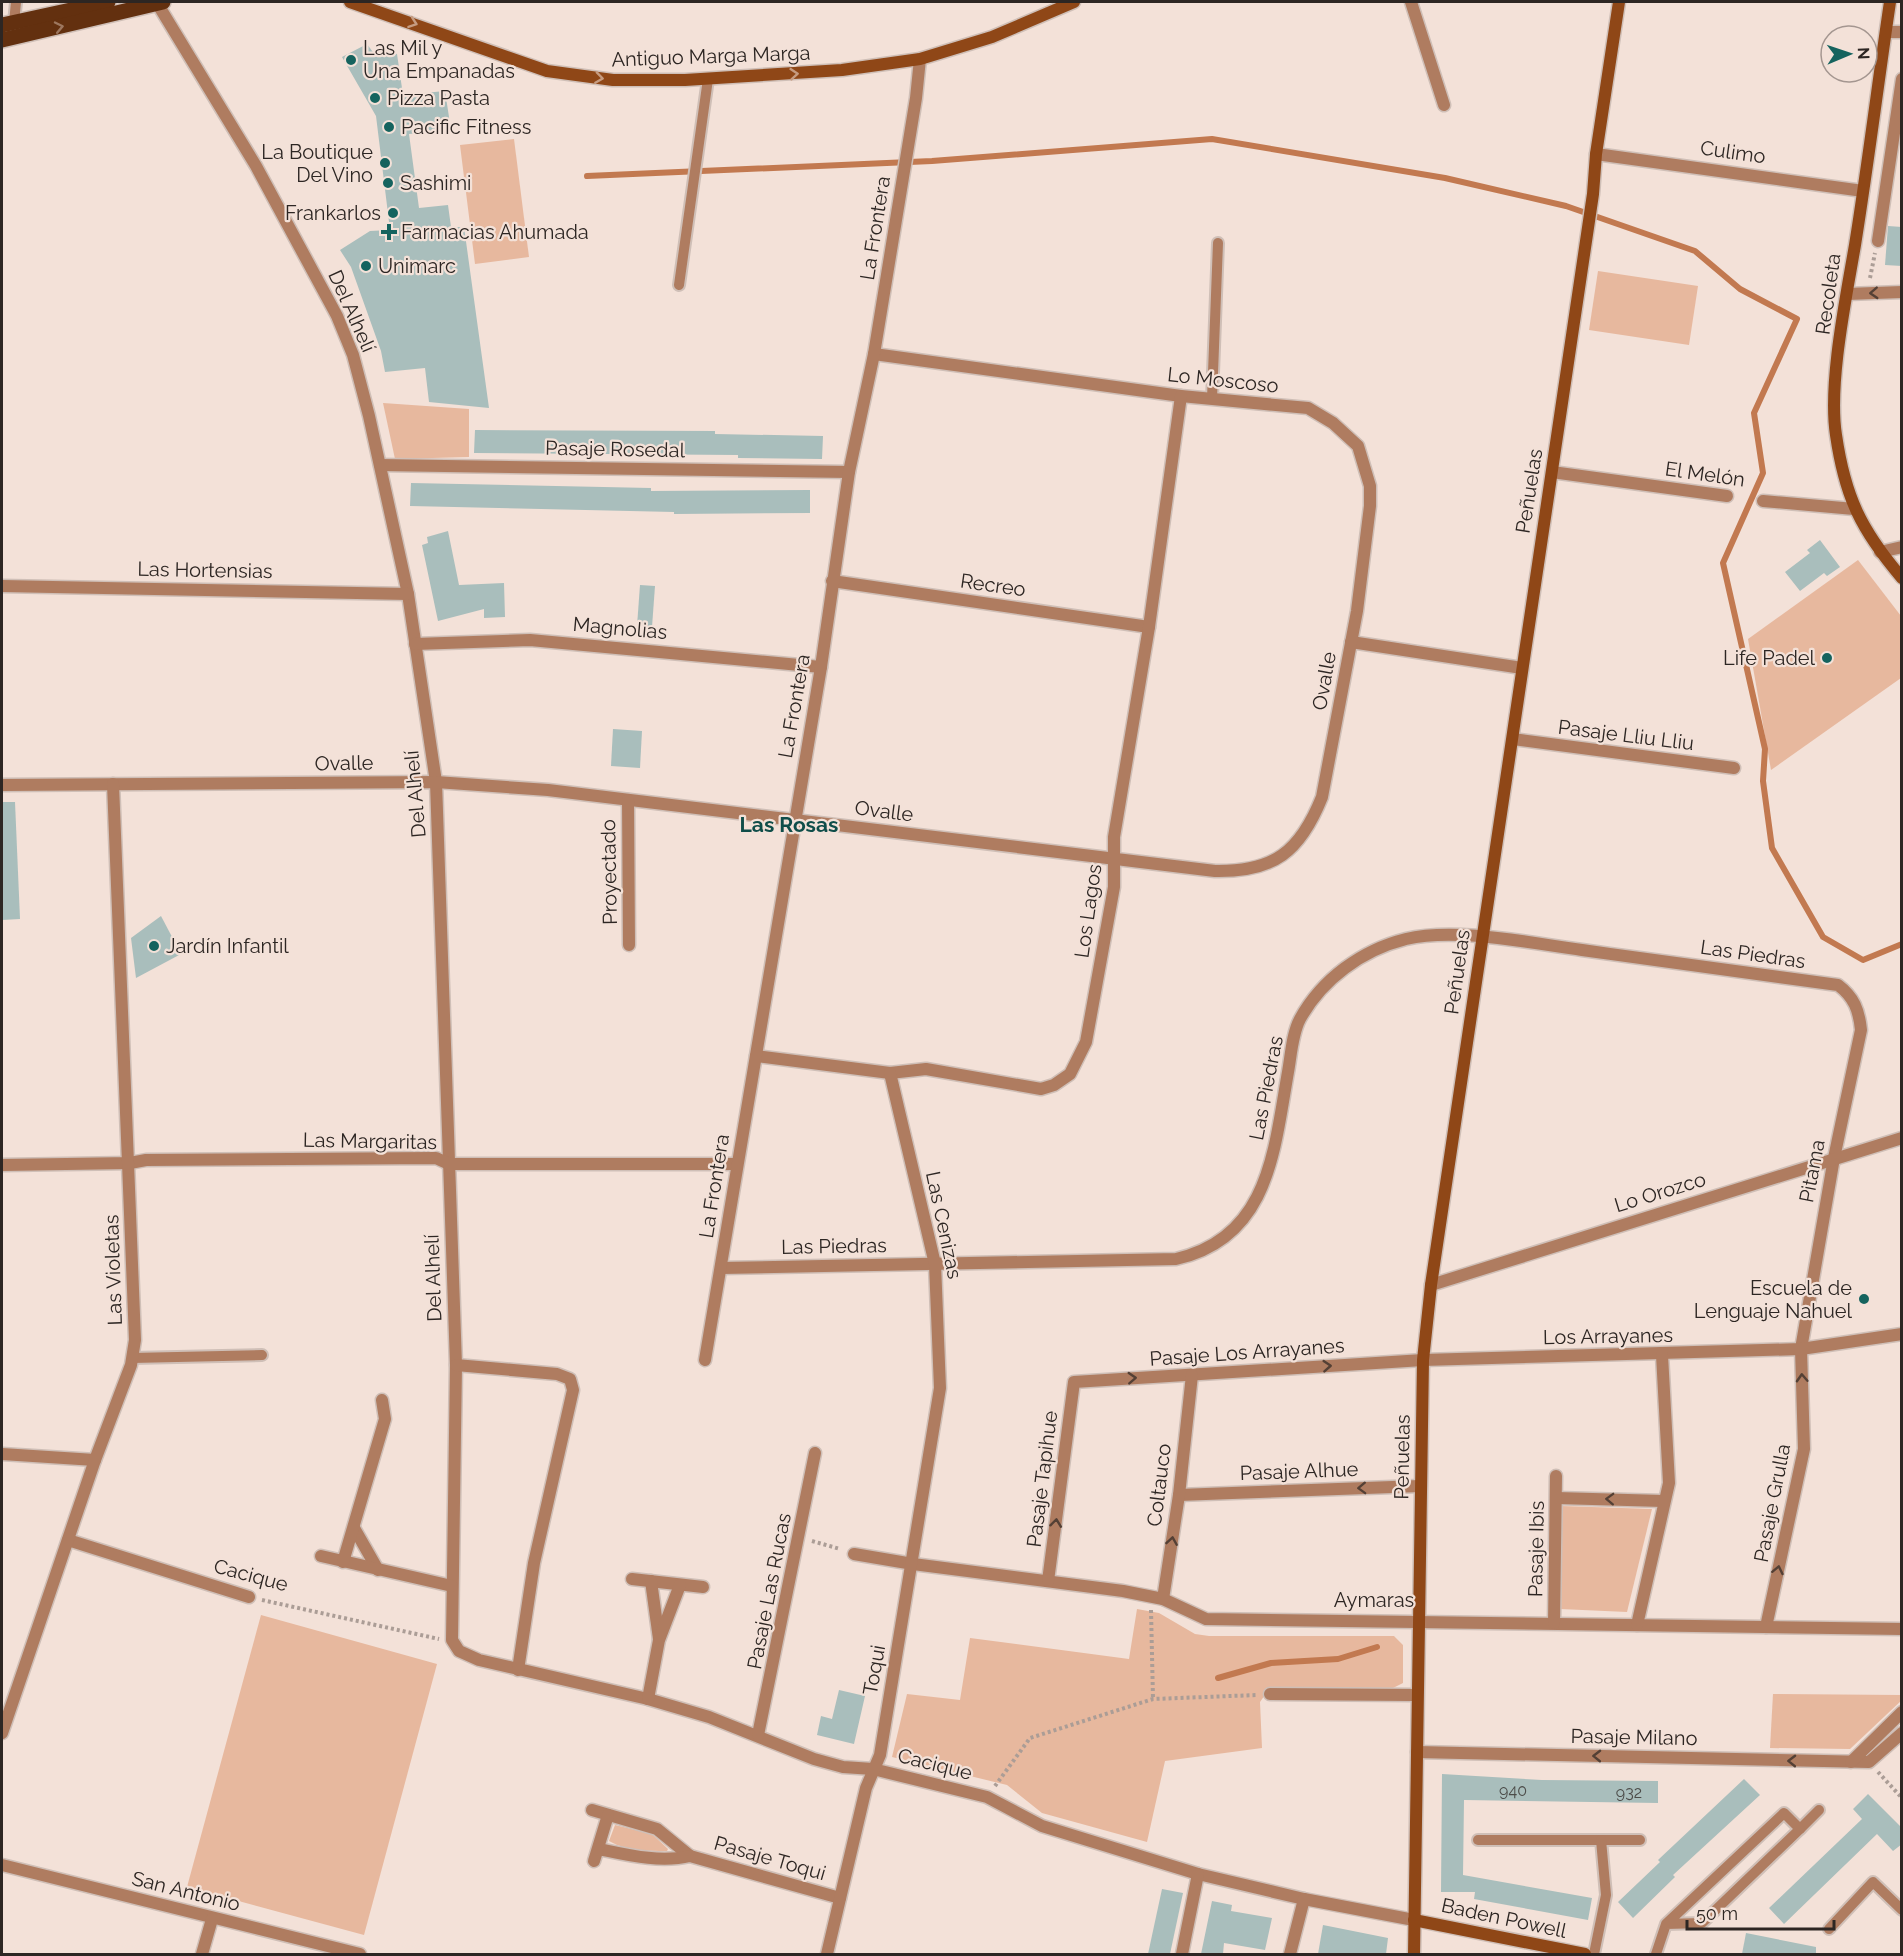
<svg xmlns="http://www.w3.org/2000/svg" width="1903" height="1956" viewBox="0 0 1903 1956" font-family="Raleway,sans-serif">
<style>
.green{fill:#e7b89e}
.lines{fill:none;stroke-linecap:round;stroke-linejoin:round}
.stream{stroke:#c27950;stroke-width:6}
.building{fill:#a9bebc}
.lane-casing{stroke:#cfbfb7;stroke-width:14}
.street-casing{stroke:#cfbfb7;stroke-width:15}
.secondary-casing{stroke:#cfbfb7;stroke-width:15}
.primary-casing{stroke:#cfbfb7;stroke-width:18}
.path{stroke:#ab9d96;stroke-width:4;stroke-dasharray:3 3;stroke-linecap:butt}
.lane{stroke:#af7c60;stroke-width:10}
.street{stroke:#af7c60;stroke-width:12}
.secondary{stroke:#8f4717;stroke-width:12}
.primary{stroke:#63300f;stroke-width:15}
.oneway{stroke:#c69c81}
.oneway2{stroke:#9d775f}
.oneway3{stroke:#544035}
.poi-dot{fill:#15635e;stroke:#f3e1d8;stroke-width:2}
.labels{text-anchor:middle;stroke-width:4.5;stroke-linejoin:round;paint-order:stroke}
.number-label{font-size:16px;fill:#4c4c49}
.poi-label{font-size:20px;fill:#2d2623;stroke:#f3e1d8;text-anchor:start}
.street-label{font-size:20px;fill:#2d2623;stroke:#f3e1d8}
.neighbourhood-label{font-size:21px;font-weight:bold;fill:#0f4d49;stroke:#f3e1d8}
</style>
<rect width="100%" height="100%" fill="#f3e1d8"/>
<g class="green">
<path d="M 514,139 L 529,257 L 475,264 L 460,145 Z"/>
<path d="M 1598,271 L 1698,286 L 1689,345 L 1589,330 Z"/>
<path d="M 383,403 L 469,409 L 469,457 L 395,459 Z"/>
<path d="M 1858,560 L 1901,616 L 1901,678 L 1771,770 L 1748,639 Z"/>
<path d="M 1561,1506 L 1652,1509 L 1627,1612 L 1560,1609 Z"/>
<path d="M 1137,1609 L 1159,1613 L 1195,1634 L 1209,1636 L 1394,1636 L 1403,1645 L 1403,1683 L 1391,1689 L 1269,1689 L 1260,1702 L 1262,1748 L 1165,1761 L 1147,1842 L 1042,1813 L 1007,1785 L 892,1757 L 907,1694 L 960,1700 L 970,1638 L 1129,1659 Z"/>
<path d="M 261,1615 L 437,1664 L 364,1935 L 187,1887 Z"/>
<path d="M 1773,1694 L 1901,1695 L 1902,1700 L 1850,1749 L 1770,1748 Z"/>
<path d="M 615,1825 L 652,1834 L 668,1849 L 667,1851 C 647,1851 626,1851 609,1841 Z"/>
</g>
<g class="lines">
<g class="stream">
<path d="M 587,176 L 932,161 L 1212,139 L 1445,178 L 1566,206 L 1695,251 L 1740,289 L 1797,319 L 1754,413 L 1763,473 L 1723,563 L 1765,749 L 1763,781 L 1772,848 L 1823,937 L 1863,960 L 1902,944"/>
<path d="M 1218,1678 L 1271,1663 L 1338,1659 L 1377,1647"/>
</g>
</g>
<g class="building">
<path d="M 367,44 L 375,55 L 385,49 L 397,54 L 403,95 L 445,91 L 451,130 L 409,134 L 419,208 L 448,205 L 451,227 L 464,227 L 489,408 L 429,402 L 425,368 L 385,372 L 381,351 L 351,267 L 340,250 L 370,231 L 390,230 L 376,116 L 342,57 Z"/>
<path d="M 1888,226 L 1902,227 L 1902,266 L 1885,265 Z"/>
<path d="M 475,430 L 715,431 L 715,434 L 823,436 L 822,459 L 738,458 L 738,455 L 474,453 Z"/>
<path d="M 411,483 L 651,488 L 651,491 L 810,490 L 810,513 L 674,514 L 674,512 L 410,506 Z"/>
<path d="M 448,531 L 459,585 L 504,583 L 505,617 L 484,618 L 484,609 L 438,621 L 422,545 L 428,543 L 427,537 Z"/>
<path d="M 1820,540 L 1840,567 L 1827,576 L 1824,573 L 1800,591 L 1785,572 L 1810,553 L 1807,550 Z"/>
<path d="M 640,585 L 655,586 L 652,627 L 637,626 Z"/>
<path d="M 613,729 L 642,731 L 640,768 L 611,766 Z"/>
<path d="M 2,802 L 15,802 L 20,919 L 2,920 Z"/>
<path d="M 161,916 L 181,954 L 136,978 L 131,938 Z"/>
<path d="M 839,1690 L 865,1696 L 854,1744 L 817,1735 L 821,1716 L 832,1719 Z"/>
<path d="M 1442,1774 L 1542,1780 L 1658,1781 L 1658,1803 L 1464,1800 L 1463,1875 L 1592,1898 L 1588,1920 L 1474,1899 L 1475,1892 L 1441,1892 Z"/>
<path d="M 1744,1779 L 1760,1795 L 1673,1875 L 1675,1877 L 1633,1918 L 1618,1902 L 1660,1862 L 1658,1860 Z"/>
<path d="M 1868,1794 L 1902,1828 L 1902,1844 L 1893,1851 L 1877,1834 L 1784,1924 L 1769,1908 L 1862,1819 L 1853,1809 Z"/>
<path d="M 1162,1889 L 1183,1893 L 1170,1954 L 1148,1954 Z"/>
<path d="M 1212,1901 L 1232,1905 L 1231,1911 L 1272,1918 L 1265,1950 L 1224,1943 L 1223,1954 L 1201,1954 Z"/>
<path d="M 1323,1925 L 1388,1938 L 1386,1954 L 1318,1954 Z"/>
<path d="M 1746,1933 L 1816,1947 L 1816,1954 L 1742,1954 Z"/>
</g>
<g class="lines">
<g class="lane-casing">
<g id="lane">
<path d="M 14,23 L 16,2"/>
<path d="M 679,285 L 708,79"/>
<path d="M 1212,399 L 1218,243"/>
<path d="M 132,1358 L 262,1355"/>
<path d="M 1800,1829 L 1819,1810"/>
<path d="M 1478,1840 L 1640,1840"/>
<path d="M 1829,1929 L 1873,1882 L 1902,1910"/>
<path d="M 1594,1954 L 1606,1895 L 1601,1840"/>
<path d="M 1656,1954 L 1666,1924 L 1784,1813 L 1800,1829 L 1702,1923 L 1666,1924"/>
</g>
</g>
<g class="street-casing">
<g id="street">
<path d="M 1411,2 L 1444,105"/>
<path d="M 157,3 L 256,166 L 337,316 L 353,355 L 369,416 L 408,594 L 436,782 L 456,1365 L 452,1640 L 459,1651 L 479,1660 L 648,1699 L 709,1717 L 814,1759 L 843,1767 L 873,1769 L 987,1797 L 1042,1826 L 1198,1874 L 1304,1899 L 1414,1920"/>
<path d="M 1886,32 L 1902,32"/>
<path d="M 1596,154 L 1863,191"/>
<path d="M 1878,241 L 1902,79"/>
<path d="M 1847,294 L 1902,292"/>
<path d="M 380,465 L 849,472"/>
<path d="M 1552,472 L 1727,496"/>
<path d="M 1763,501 L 1854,509"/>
<path d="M 1880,552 L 1902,547"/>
<path d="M 832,581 L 1149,627"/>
<path d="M 2,586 L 408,594"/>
<path d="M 1351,642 L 1522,668"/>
<path d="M 415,644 L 530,640 L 821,667"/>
<path d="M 1513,739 L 1734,768"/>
<path d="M 2,785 L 436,782 L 548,790 L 1215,871 C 1274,872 1300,852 1322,797 L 1357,611 L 1370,506 L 1370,486 L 1358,446 L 1333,423 L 1308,408 L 1181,396 L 874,354"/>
<path d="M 628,800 L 629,945"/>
<path d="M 756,1056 L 890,1073 L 926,1069 L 1041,1089 L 1054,1085 L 1070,1074 L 1086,1042 L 1114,887 L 1114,837 L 1149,627 L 1181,396"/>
<path d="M 2,1165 L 130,1163 L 146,1160 L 436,1158 L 449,1164 L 737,1164"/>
<path d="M 721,1268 L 1176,1259 C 1269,1238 1274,1151 1288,1072 C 1291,1056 1292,1034 1300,1019 C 1322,979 1362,950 1406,939 C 1456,927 1530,943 1582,950 C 1667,962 1752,973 1838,985 C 1854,997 1859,1010 1861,1030 L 1834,1158 L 1801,1349 L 1804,1449 L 1766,1627"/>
<path d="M 1431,1285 L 1902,1138"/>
<path d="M 705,1360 L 821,667 L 849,472 L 874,354 L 916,98 L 920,59"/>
<path d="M 456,1365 L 557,1374 L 570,1379 L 573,1390 L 534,1563 L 518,1670"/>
<path d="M 2,1454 L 95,1460"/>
<path d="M 1179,1495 L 1420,1486"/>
<path d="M 1557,1498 L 1663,1501"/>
<path d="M 354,1528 L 378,1570"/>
<path d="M 68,1540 L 249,1597"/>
<path d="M 854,1554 L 913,1564 L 1123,1591 L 1163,1599 L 1206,1619 L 1902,1629"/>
<path d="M 321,1556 L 452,1586"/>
<path d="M 343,1562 L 385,1419 L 382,1400"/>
<path d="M 632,1579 L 703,1587"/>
<path d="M 651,1581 L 659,1639"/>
<path d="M 1048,1581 L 1074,1382 L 1423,1360 L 1801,1349 L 1902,1334"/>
<path d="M 1163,1599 L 1179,1495 L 1192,1375"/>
<path d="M 1554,1623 L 1556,1476"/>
<path d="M 1637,1625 L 1669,1483 L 1662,1355"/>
<path d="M 1270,1694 L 1416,1695"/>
<path d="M 648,1699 L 659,1640 L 680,1585"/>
<path d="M 2,1733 L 95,1460 L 131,1365 L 135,1340 L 113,784"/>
<path d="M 758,1735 L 815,1453"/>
<path d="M 1417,1752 L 1869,1762 L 1902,1733"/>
<path d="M 1851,1762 L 1902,1712"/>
<path d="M 592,1810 L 657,1829 L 690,1856"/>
<path d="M 599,1849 C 628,1855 660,1863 690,1856 L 840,1898"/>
<path d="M 594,1861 L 608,1815"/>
<path d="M 2,1865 L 360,1954"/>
<path d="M 202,1954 L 212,1919"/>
<path d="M 827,1954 L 866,1788 L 880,1755 L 940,1388 L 935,1264 L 890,1073"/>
<path d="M 1182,1954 L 1198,1874"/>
<path d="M 1290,1954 L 1304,1899"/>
</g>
</g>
<g class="secondary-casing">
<g id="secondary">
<path d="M 350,2 L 547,71 L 613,80 L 685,80 L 842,70 L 920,59 L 992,37 L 1074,2"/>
<path d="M 1890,2 C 1878,83 1868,164 1855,245 C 1846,298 1828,384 1836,435 C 1845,497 1861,530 1902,578"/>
<path d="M 1414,1920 L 1585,1954"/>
<path d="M 1414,1954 L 1423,1360 L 1431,1285 L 1593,194 L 1596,154 L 1619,2"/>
</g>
</g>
<g class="primary-casing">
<g id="primary">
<path d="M 2,25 L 108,2"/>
<path d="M 2,40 L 163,2"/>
</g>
</g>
<g class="path">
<path d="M 1870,278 L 1875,253"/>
<path d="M 812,1541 L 840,1549"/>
<path d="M 262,1600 L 439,1639"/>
<path d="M 1151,1610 L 1153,1699"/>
<path d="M 1878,1772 L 1902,1798"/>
<path d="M 995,1786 L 1030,1738 L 1153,1699 L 1257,1695"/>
</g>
<use href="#lane" class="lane"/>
<use href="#street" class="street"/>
<use href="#secondary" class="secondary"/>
<use href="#primary" class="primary"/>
</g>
<defs><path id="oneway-chevron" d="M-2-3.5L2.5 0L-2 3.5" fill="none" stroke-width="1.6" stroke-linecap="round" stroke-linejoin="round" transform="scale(1.5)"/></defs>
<g class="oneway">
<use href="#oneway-chevron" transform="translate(413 23) rotate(19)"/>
<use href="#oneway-chevron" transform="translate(794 74) rotate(-5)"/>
<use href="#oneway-chevron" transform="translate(599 78) rotate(8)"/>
</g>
<use class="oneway2" href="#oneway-chevron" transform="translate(59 27) rotate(-12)"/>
<g class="oneway3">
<use href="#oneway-chevron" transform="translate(1874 293) rotate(177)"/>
<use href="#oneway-chevron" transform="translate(1327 1366) rotate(-4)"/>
<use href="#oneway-chevron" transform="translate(1132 1378) rotate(-3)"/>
<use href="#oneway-chevron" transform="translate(1802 1378) rotate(-93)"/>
<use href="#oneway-chevron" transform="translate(1362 1488) rotate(178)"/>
<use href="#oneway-chevron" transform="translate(1610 1499) rotate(-178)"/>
<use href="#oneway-chevron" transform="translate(1056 1523) rotate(-83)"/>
<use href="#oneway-chevron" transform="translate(1172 1541) rotate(-81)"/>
<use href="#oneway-chevron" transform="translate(1778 1570) rotate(-78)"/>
<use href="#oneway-chevron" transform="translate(1597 1756) rotate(-179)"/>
<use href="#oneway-chevron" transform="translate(1792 1761) rotate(-179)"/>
</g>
<g class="poi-dot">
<circle cx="351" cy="60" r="6"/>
<circle cx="375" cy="98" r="6"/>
<circle cx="389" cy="127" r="6"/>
<circle cx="385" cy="163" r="6"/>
<circle cx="388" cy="183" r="6"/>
<circle cx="393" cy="213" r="6"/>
<path d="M386 223h6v6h6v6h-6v6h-6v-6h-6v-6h6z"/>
<circle cx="366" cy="266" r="6"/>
<circle cx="1827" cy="658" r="6"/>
<circle cx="154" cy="946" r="6"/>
<circle cx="1864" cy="1299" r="6"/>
</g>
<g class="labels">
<g class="number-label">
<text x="1513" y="1796">940</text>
<text x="1629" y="1798">932</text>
</g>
<g class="poi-label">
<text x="363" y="55">Las Mil y<tspan x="363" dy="23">Una Empanadas</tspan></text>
<text x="387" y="105">Pizza Pasta</text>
<text x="401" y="134">Pacific Fitness</text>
<text x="373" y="159" text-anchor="end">La Boutique<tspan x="373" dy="23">Del Vino</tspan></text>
<text x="400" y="190">Sashimi</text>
<text x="381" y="220" text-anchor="end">Frankarlos</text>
<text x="401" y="239">Farmacias Ahumada</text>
<text x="378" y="273">Unimarc</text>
<text x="1815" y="665" text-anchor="end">Life Padel</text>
<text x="166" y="953">Jardín Infantil</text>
<text x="1852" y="1295" text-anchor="end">Escuela de<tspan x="1852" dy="23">Lenguaje Nahuel</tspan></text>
</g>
<g class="street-label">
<text transform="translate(711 56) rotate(-2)" y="7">Antiguo Marga Marga</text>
<text transform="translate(1733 152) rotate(8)" y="7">Culimo</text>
<text transform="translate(875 228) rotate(-81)" y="7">La Frontera</text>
<text transform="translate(1828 294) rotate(-82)" y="7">Recoleta</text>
<text transform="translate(352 311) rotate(66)" y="7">Del Alhelí</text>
<text transform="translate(1223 380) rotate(6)" y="7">Lo Moscoso</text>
<text transform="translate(615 449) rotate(1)" y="7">Pasaje Rosedal</text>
<text transform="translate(1705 474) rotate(8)" y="7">El Melón</text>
<text transform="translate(1529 491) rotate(-81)" y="7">Peñuelas</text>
<text transform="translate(205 570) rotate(1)" y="7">Las Hortensias</text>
<text transform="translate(993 585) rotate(8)" y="7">Recreo</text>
<text transform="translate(620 628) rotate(5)" y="7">Magnolias</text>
<text transform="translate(1324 681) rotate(-80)" y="7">Ovalle</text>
<text transform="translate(794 706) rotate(-80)" y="7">La Frontera</text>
<text transform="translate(1626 735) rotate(7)" y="7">Pasaje Lliu Lliu</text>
<text transform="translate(344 763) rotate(-1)" y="7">Ovalle</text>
<text transform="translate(415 794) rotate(-95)" y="7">Del Alhelí</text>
<text transform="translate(884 811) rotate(7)" y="7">Ovalle</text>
<text transform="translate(609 872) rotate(-91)" y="7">Proyectado</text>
<text transform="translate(1088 911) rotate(-82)" y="7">Los Lagos</text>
<text transform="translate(1753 954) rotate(8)" y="7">Las Piedras</text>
<text transform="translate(1457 972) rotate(-82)" y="7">Peñuelas</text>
<text transform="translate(1266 1088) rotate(-79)" y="7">Las Piedras</text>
<text transform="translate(370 1141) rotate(1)" y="7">Las Margaritas</text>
<text transform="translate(1812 1171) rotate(-79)" y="7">Pitama</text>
<text transform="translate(714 1186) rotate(-81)" y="7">La Frontera</text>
<text transform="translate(1660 1192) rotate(-17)" y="7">Lo Orozco</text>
<text transform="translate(944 1225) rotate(78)" y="7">Las Cenizas</text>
<text transform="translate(834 1246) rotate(-1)" y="7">Las Piedras</text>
<text transform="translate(113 1270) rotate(-92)" y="7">Las Violetas</text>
<text transform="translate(433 1278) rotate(-92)" y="7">Del Alhelí</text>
<text transform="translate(1608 1336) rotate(-1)" y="7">Los Arrayanes</text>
<text transform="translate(1247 1352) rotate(-4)" y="7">Pasaje Los Arrayanes</text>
<text transform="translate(1402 1457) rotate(-89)" y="7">Peñuelas</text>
<text transform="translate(1299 1471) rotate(-2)" y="7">Pasaje Alhue</text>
<text transform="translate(1042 1479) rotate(-83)" y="7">Pasaje Tapihue</text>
<text transform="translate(1159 1485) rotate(-83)" y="7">Coltauco</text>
<text transform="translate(1772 1503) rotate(-79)" y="7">Pasaje Grulla</text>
<text transform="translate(1536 1549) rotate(-89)" y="7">Pasaje Ibis</text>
<text transform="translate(251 1575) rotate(15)" y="7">Cacique</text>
<text transform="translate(769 1591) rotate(-79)" y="7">Pasaje Las Rucas</text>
<text x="1374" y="1607">Aymaras</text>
<text transform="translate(874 1670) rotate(-80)" y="7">Toqui</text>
<text transform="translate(1634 1737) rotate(1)" y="7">Pasaje Milano</text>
<text transform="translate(935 1764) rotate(14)" y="7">Cacique</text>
<text transform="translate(770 1858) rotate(16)" y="7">Pasaje Toqui</text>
<text transform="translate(186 1891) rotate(14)" y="7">San Antonio</text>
<text transform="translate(1504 1918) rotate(12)" y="7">Baden Powell</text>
</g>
<g class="neighbourhood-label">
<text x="789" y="832">Las Rosas</text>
</g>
</g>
<rect width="1903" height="1956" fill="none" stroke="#2d2623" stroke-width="6"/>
<g transform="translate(1849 54) rotate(88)"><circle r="28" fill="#f3e1d8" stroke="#a49690" stroke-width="1.5"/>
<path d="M0-4.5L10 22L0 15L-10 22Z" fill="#15635e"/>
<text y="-9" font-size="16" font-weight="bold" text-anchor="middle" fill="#2d2623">N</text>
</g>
<path d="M1687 1920v9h147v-9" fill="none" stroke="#2d2623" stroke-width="3"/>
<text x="1696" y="1920" font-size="18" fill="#2d2623" stroke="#f3e1d8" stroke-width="4.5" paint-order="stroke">50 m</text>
</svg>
